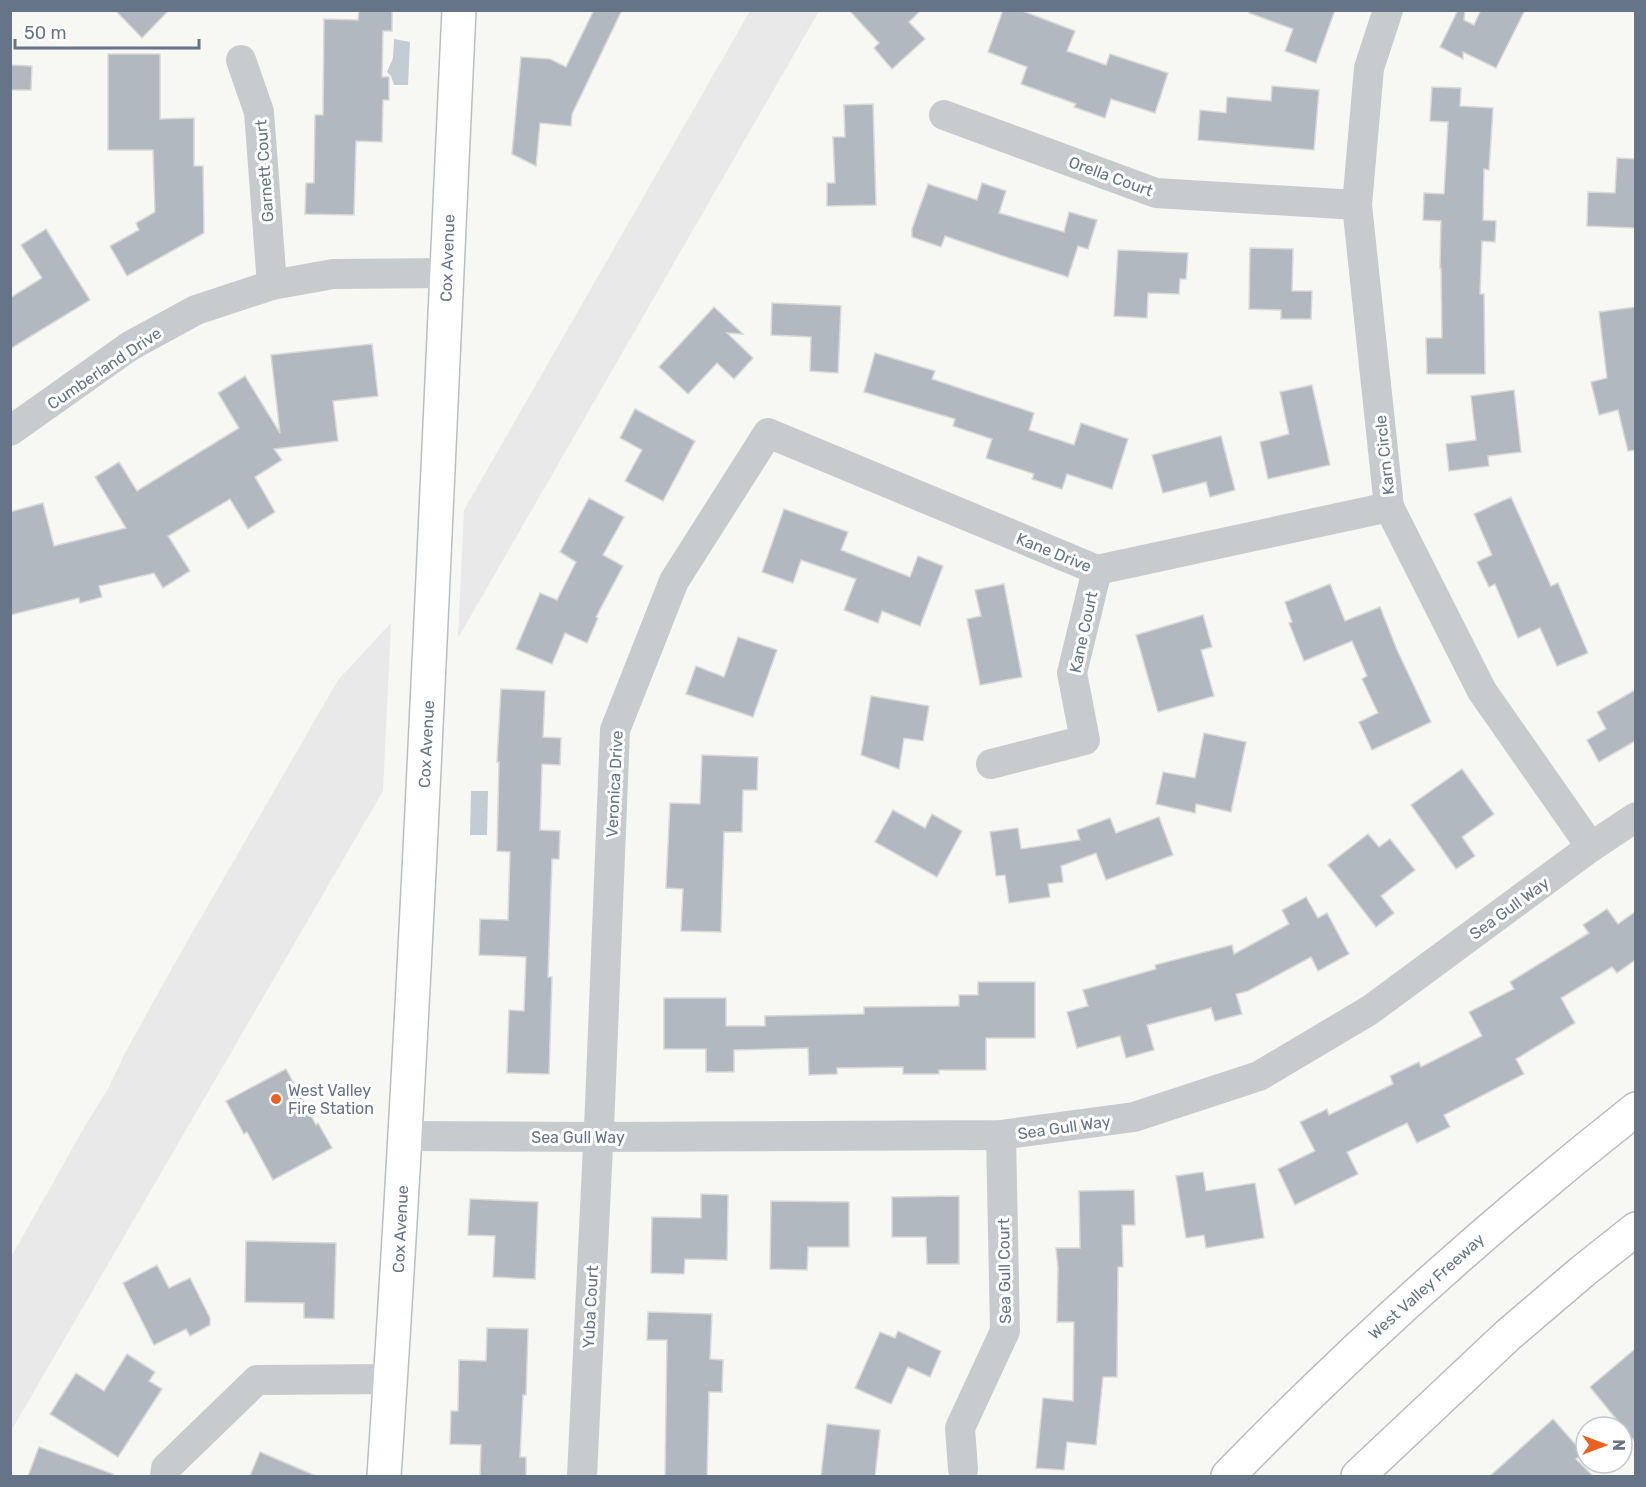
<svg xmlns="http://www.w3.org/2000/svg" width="1646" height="1487" viewBox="0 0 1646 1487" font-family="Rubik,sans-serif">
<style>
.built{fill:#e8e9e8}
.water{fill:#c3ccd2}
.building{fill:#b2b8bf;stroke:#d9d9d7;stroke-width:1.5}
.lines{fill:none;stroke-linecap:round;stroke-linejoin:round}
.secondary-casing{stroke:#b9bec3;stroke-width:36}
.highway-casing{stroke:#b9bcc0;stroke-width:36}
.street{stroke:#c7cbce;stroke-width:30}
.secondary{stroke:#fff;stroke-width:33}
.highway{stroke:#fff;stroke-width:33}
.poi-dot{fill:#eb6121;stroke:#fff;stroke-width:2}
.labels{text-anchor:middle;stroke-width:6;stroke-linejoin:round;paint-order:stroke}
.street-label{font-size:16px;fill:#657587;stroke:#fff}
.poi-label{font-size:16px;fill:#657587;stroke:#fff;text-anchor:start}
</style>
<rect width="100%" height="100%" fill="#f7f8f4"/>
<g class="built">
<path d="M 750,11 L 819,11 L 458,638 L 464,510 Z"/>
<path d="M 391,623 L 383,791 L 11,1431 L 11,1257 L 85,1126 L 108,1089 L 126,1051 L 176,961 L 338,680 Z"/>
</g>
<g class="water">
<path d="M 394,39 L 410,42 L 408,85 L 394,85 L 391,76 L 387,72 L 393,58 Z"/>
<path d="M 471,791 L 488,791 L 487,835 L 470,835 Z"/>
</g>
<g class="building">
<path d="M 115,10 L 169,10 L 142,38 Z"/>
<path d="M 359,10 L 392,10 L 392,31 L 383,31 L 382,77 L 389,77 L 389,100 L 383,100 L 382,142 L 356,141 L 354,215 L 305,214 L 306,183 L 314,183 L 315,115 L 323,115 L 324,19 L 358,20 Z"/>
<path d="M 594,10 L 622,10 L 572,114 L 571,126 L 540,123 L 536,166 L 512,154 L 521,57 L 550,59 L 566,67 Z"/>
<path d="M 849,10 L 921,10 L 909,22 L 925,39 L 892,69 L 874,48 L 879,43 Z"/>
<path d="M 1003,10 L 1020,10 L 1075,31 L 1067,51 L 1106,65 L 1110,54 L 1168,73 L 1155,113 L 1111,99 L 1105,118 L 1074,107 L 1076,104 L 1021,84 L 1027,67 L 988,52 Z"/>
<path d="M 1249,10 L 1335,10 L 1316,63 L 1285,51 L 1293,29 L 1249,13 Z"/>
<path d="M 1458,10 L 1465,10 L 1464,20 L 1474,25 L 1481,10 L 1525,10 L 1496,68 L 1463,52 L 1463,59 L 1440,47 Z"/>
<path d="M 108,54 L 160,54 L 160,119 L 194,118 L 194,166 L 203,166 L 204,233 L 127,276 L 110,246 L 139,230 L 136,223 L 155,212 L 153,150 L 108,150 Z"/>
<path d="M 10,65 L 32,66 L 31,90 L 10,90 Z"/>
<path d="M 1272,86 L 1319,90 L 1314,150 L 1198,140 L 1200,110 L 1226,113 L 1227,97 L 1271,101 Z"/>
<path d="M 1432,87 L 1461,88 L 1460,106 L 1493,108 L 1489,170 L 1484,169 L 1483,220 L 1496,221 L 1495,242 L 1482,241 L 1480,294 L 1484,294 L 1485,374 L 1427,374 L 1426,338 L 1442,338 L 1441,268 L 1440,268 L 1441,221 L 1423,220 L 1424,193 L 1444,194 L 1448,122 L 1430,121 Z"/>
<path d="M 873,104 L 876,205 L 827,206 L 827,183 L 835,183 L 833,137 L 845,137 L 844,105 Z"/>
<path d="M 1617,158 L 1635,159 L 1635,228 L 1587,226 L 1588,192 L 1615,193 Z"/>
<path d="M 982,183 L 1006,191 L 999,213 L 1064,232 L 1069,212 L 1097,220 L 1088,249 L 1078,246 L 1068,277 L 1009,258 L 945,236 L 941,247 L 912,237 L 912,229 L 928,184 L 977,200 Z"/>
<path d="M 46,229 L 90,300 L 10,349 L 10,298 L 42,278 L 21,245 Z"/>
<path d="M 1250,248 L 1293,249 L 1292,291 L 1312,291 L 1311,319 L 1281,319 L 1281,310 L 1249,309 Z"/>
<path d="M 1118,250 L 1188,253 L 1186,279 L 1180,279 L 1179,294 L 1148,293 L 1147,318 L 1114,316 Z"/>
<path d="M 772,303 L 841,306 L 838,373 L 810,371 L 811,337 L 771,335 Z"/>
<path d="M 714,307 L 743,334 L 727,333 L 753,358 L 734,379 L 717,363 L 688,394 L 659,367 Z"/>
<path d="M 1635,307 L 1635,450 L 1628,451 L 1618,410 L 1599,415 L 1591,382 L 1607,378 L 1599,312 Z"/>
<path d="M 372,344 L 378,396 L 333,401 L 338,441 L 274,449 L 282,460 L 255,477 L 275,512 L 248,529 L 230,499 L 168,536 L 190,571 L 163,588 L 154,573 L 99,586 L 102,597 L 80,603 L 79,598 L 10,615 L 10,512 L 43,503 L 54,546 L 126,528 L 95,477 L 119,462 L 137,491 L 239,428 L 218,393 L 245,376 L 280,433 L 271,355 Z"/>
<path d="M 875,353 L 935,371 L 932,379 L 1034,413 L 1029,430 L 1074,445 L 1081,423 L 1128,439 L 1112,489 L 1067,474 L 1062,489 L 1032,479 L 1034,474 L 986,458 L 992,439 L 953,426 L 955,419 L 864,392 Z"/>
<path d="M 1312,385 L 1330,465 L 1268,479 L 1260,442 L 1289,434 L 1280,392 Z"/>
<path d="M 1514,390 L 1521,452 L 1488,456 L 1489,466 L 1449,471 L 1446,444 L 1476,440 L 1471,396 Z"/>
<path d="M 635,409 L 695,441 L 663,501 L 625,481 L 642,450 L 620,438 Z"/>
<path d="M 1221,436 L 1235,490 L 1210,497 L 1206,482 L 1163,493 L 1152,455 Z"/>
<path d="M 1511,497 L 1551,586 L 1558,583 L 1588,653 L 1557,666 L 1540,628 L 1518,638 L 1495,584 L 1489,587 L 1477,562 L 1492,555 L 1474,514 Z"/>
<path d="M 589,498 L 624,517 L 603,555 L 623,566 L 596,617 L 598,618 L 587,643 L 565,633 L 552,664 L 516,649 L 540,593 L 557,600 L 576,562 L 560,552 Z"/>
<path d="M 784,509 L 848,532 L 841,550 L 910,577 L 918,556 L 943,566 L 920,626 L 882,611 L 878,623 L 844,610 L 856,579 L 801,560 L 793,583 L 762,572 Z"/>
<path d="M 1004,584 L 1022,677 L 980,685 L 967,619 L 981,616 L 975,590 Z"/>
<path d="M 1330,584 L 1345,621 L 1380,607 L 1397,650 L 1431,722 L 1372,750 L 1359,722 L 1378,713 L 1362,679 L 1367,676 L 1352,641 L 1304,661 L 1289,623 L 1292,622 L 1285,602 Z"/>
<path d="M 1203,615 L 1212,647 L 1201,650 L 1214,696 L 1158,712 L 1136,635 Z"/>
<path d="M 738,637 L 777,650 L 753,717 L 686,694 L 696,666 L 724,677 Z"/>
<path d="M 501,689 L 545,691 L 543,737 L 561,738 L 560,765 L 542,764 L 540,830 L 560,831 L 559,859 L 552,859 L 548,977 L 552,977 L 549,1074 L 507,1073 L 509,1010 L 524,1011 L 526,957 L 479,955 L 480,919 L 508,920 L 510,852 L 497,851 L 499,762 L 497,762 Z"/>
<path d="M 1635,690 L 1635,741 L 1599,762 L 1587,740 L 1606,729 L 1597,712 Z"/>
<path d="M 871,696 L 929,706 L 923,741 L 904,738 L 899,769 L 861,755 Z"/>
<path d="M 1204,733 L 1246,742 L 1231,812 L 1196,804 L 1195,813 L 1156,804 L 1163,772 L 1195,778 Z"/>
<path d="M 702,755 L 758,757 L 757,790 L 743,790 L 742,832 L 724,832 L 721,932 L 681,931 L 683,889 L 666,888 L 670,803 L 700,804 Z"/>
<path d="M 1462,769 L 1494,814 L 1462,837 L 1475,856 L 1456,869 L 1411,805 Z"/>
<path d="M 893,810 L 925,828 L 932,814 L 962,831 L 937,877 L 875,842 Z"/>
<path d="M 1159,817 L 1173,855 L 1106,880 L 1096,853 L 1061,866 L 1063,882 L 1048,884 L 1050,897 L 1009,903 L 1005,875 L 996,876 L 990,832 L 1018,828 L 1021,849 L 1080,840 L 1077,830 L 1110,818 L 1116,833 Z"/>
<path d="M 1368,834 L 1379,847 L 1390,839 L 1415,870 L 1381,896 L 1394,913 L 1376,927 L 1328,865 Z"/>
<path d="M 1306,897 L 1318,918 L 1327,913 L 1349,954 L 1318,971 L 1311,957 L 1248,991 L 1236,994 L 1242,1014 L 1215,1021 L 1211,1008 L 1147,1025 L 1154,1050 L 1126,1058 L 1120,1036 L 1077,1048 L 1067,1012 L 1088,1006 L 1083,990 L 1156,969 L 1155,965 L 1232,945 L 1234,954 L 1289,924 L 1282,910 Z"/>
<path d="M 1607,909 L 1618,924 L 1635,912 L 1635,960 L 1617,973 L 1612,967 L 1561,998 L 1575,1023 L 1516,1059 L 1524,1074 L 1444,1115 L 1450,1127 L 1417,1143 L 1407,1123 L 1347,1152 L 1358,1174 L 1295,1205 L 1278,1169 L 1315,1151 L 1300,1122 L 1327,1109 L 1329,1115 L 1393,1084 L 1390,1076 L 1419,1062 L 1421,1067 L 1482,1036 L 1469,1012 L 1514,989 L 1510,982 L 1589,933 L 1583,925 Z"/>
<path d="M 978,982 L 1035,982 L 1035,1038 L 986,1038 L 986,1070 L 939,1070 L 939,1074 L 903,1074 L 903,1067 L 837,1068 L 837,1074 L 809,1075 L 808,1048 L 734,1050 L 734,1072 L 706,1072 L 706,1049 L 664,1049 L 664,998 L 726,998 L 726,1026 L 765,1026 L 765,1016 L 864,1014 L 864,1007 L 959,1006 L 959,995 L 978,995 Z"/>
<path d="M 286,1069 L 316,1125 L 318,1123 L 332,1148 L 273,1180 L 247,1132 L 244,1134 L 226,1101 Z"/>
<path d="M 1203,1172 L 1206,1191 L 1255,1183 L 1264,1238 L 1206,1248 L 1204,1235 L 1186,1238 L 1176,1176 Z"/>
<path d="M 1134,1190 L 1135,1225 L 1122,1225 L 1123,1267 L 1118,1267 L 1117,1377 L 1103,1377 L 1096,1445 L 1067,1442 L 1064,1470 L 1036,1468 L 1043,1398 L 1073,1401 L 1074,1322 L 1057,1322 L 1058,1268 L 1056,1248 L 1080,1248 L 1079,1191 Z"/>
<path d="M 701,1194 L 728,1195 L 727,1260 L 685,1259 L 684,1274 L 651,1273 L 652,1217 L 701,1218 Z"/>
<path d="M 959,1196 L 959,1264 L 927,1264 L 926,1237 L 892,1237 L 892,1197 Z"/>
<path d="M 470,1199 L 538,1202 L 535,1279 L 493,1277 L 495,1236 L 468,1235 Z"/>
<path d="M 771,1201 L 849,1202 L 849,1247 L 808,1247 L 807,1270 L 770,1269 Z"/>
<path d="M 246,1241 L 336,1243 L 334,1319 L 304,1318 L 304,1303 L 245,1302 Z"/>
<path d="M 157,1265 L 169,1288 L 190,1278 L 210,1318 L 210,1325 L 190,1336 L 186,1329 L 154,1345 L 123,1283 Z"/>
<path d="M 648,1312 L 712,1314 L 710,1359 L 723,1360 L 722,1392 L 709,1392 L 707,1476 L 665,1476 L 667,1340 L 647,1340 Z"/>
<path d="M 487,1328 L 528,1329 L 526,1395 L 523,1395 L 520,1457 L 526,1457 L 526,1476 L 480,1476 L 481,1445 L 450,1444 L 451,1411 L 458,1411 L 459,1360 L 486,1361 Z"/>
<path d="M 898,1331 L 941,1351 L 930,1377 L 908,1367 L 891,1404 L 855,1388 L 880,1332 L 895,1338 Z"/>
<path d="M 1635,1349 L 1635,1442 L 1590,1387 Z"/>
<path d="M 127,1354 L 155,1372 L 149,1381 L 162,1389 L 118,1457 L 50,1414 L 76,1373 L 104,1391 Z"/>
<path d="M 1553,1419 L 1583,1453 L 1576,1459 L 1593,1476 L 1490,1476 Z"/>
<path d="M 827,1424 L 880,1430 L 875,1476 L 821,1476 Z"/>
<path d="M 39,1447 L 113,1474 L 113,1476 L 28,1476 Z"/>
<path d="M 260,1452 L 316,1476 L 250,1476 Z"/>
</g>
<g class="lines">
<g class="secondary-casing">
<path id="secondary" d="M 384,1476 C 417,988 436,499 459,10"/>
</g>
<g class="highway-casing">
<g id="highway">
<path d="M 1228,1476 C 1355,1345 1492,1223 1636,1109"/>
<path d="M 1358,1476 L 1508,1335 L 1583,1271 L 1636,1229"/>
</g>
</g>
<g class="street">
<path d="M 1388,10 L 1369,68 L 1357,205 L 1389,507 L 1482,691 L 1591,847"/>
<path d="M 241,60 L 259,112 L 272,285"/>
<path d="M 944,115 L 1156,193 L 1357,205"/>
<path d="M 10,431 L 130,346 L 196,310 L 272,285 L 333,274 L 446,273"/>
<path d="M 991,764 L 1085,740 L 1072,673 L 1097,570"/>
<path d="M 405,1136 L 598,1137 L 1001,1135 L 1134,1117 L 1259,1076 L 1370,1010 L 1591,847 L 1636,817"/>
<path d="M 963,1469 L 960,1428 L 1005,1331 L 1001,1135"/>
<path d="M 165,1476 L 166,1468 L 257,1380 L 391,1379"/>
<path d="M 582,1476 L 600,1105 L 615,730 L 674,581 L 768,433 L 1097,570 L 1389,507"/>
</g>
<use href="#secondary" class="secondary"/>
<use href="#highway" class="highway"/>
</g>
<circle class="poi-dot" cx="276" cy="1099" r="6"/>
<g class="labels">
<g class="street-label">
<text transform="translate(264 171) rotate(-94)" y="6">Garnett Court</text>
<text transform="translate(1111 176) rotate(20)" y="6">Orella Court</text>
<text transform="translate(447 258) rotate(-88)" y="6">Cox Avenue</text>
<text transform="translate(104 368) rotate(-34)" y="6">Cumberland Drive</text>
<text transform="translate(1384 455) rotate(-96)" y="6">Karn Circle</text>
<text transform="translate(1054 552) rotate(22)" y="6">Kane Drive</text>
<text transform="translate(1083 632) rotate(-78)" y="6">Kane Court</text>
<text transform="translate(426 744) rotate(-87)" y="6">Cox Avenue</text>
<text transform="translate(614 784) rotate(-87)" y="6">Veronica Drive</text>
<text transform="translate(1509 908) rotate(-36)" y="6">Sea Gull Way</text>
<text transform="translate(1064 1127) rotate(-8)" y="6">Sea Gull Way</text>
<text x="578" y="1143">Sea Gull Way</text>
<text transform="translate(400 1229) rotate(-87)" y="6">Cox Avenue</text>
<text transform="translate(1004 1271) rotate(-91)" y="6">Sea Gull Court</text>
<text transform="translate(1426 1286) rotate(-42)" y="6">West Valley Freeway</text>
<text transform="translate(590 1307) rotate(-87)" y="6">Yuba Court</text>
</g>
<g class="poi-label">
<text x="288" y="1096">West Valley<tspan x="288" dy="18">Fire Station</tspan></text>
</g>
</g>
<rect width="1646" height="1487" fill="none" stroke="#657587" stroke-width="24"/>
<g transform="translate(1604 1445) rotate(90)"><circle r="28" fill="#ffffff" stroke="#c1c8cf" stroke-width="1.5"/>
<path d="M0-4.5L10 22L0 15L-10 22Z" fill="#eb6121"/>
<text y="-9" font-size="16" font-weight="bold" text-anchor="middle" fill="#657587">N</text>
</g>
<path d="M15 39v9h184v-9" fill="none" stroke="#657587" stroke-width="3"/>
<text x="24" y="39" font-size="18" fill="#657587" stroke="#ffffff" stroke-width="4.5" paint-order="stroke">50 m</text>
</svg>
